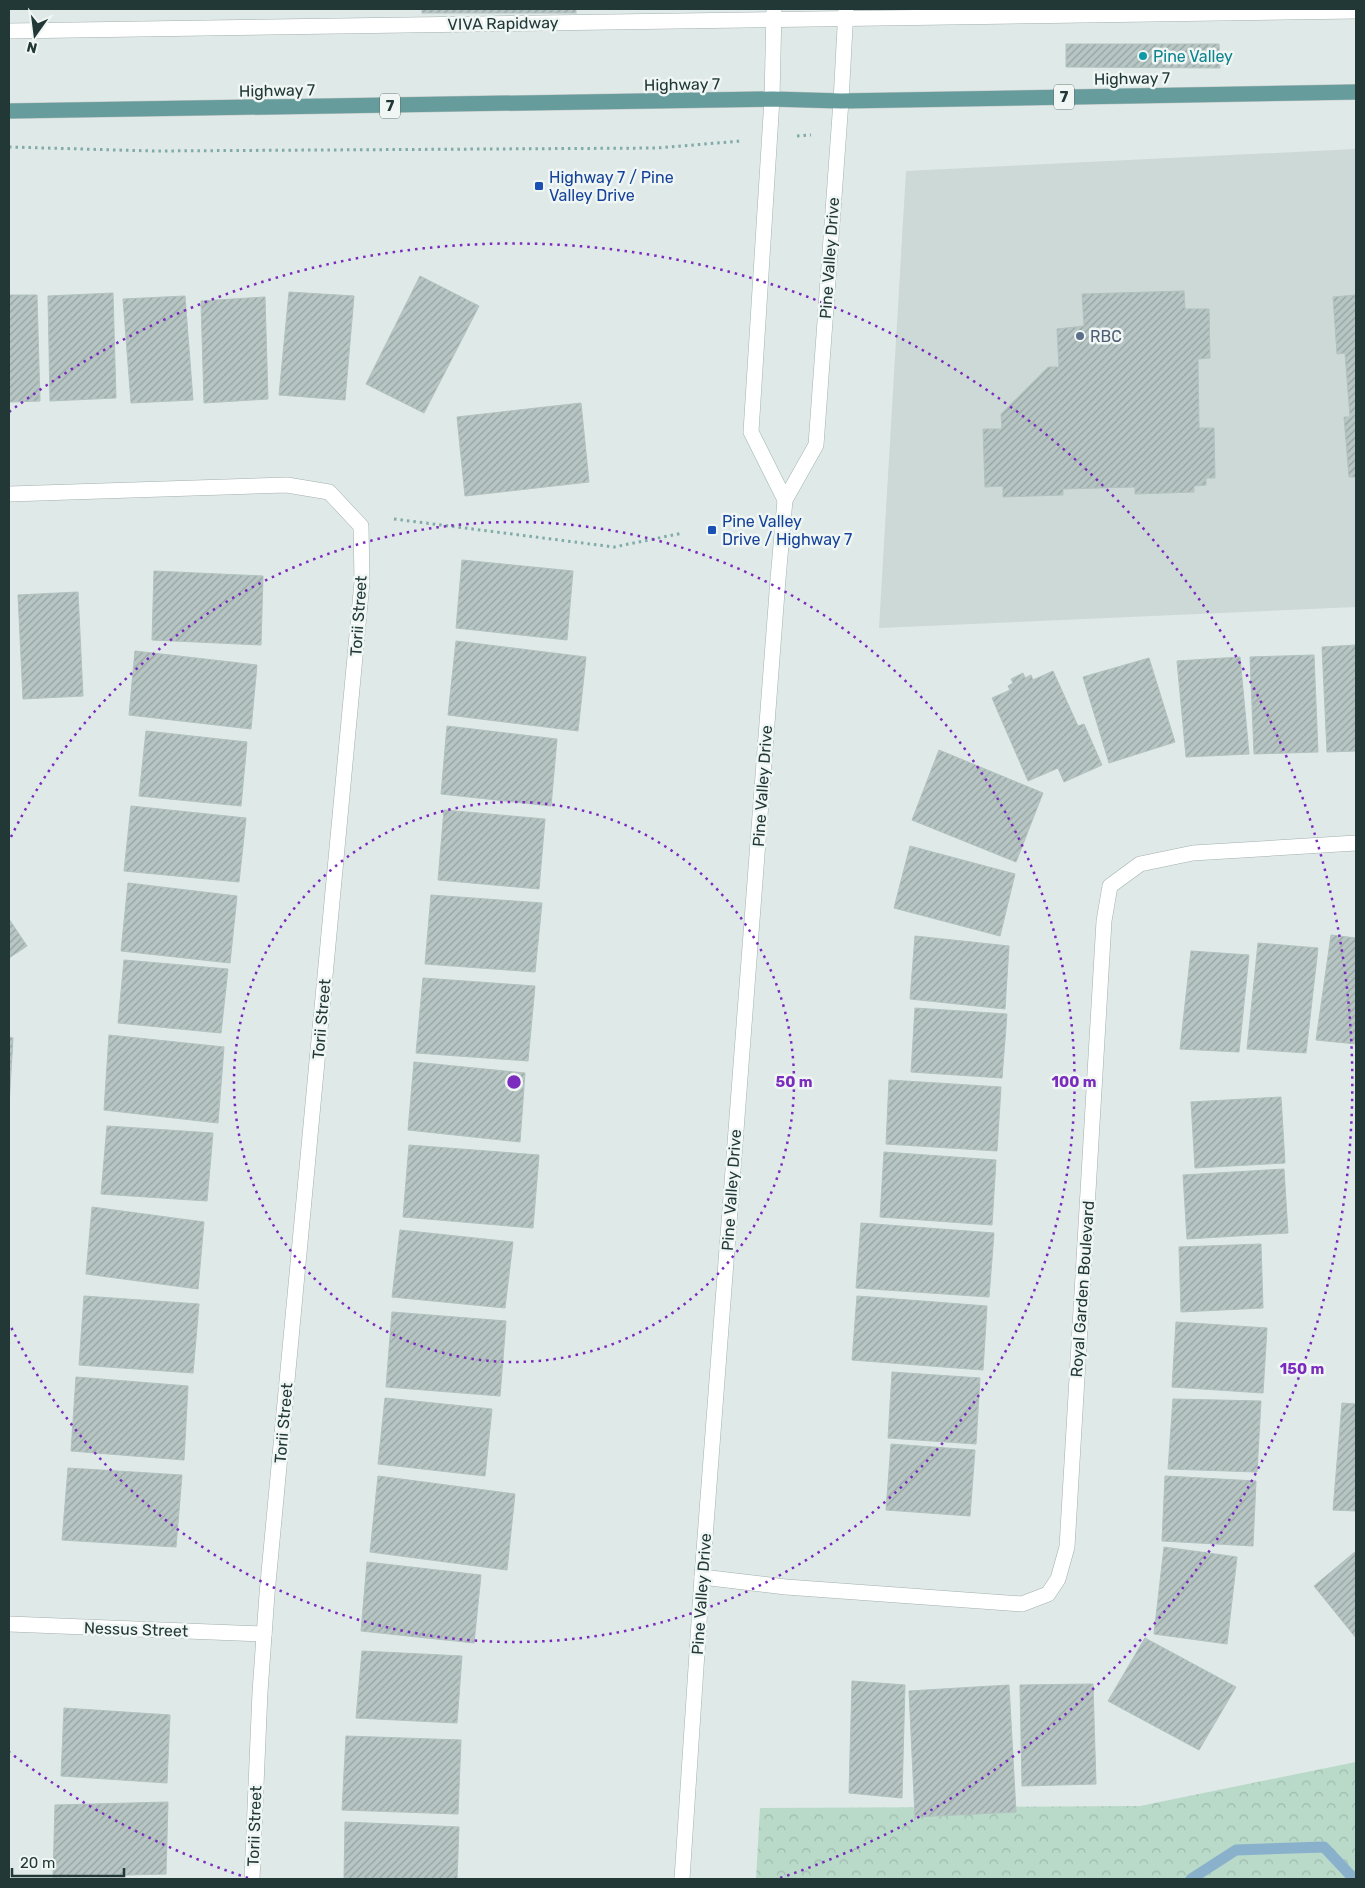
<svg xmlns="http://www.w3.org/2000/svg" width="1365" height="1888" viewBox="0 0 1365 1888" font-family="Rubik,sans-serif">
<style>
.built{fill:#cdd9d6}
.park{fill:url(#park-crowns)}
.lines{fill:none;stroke-linecap:round;stroke-linejoin:round}
.stream{stroke:#8ab1cb;stroke-width:11}
.building{fill:url(#building-hatch);stroke:#b2c2bf}
.lane-casing{stroke:#a2b0af;stroke-width:16}
.street-casing{stroke:#a2b0af;stroke-width:16}
.secondary-casing{stroke:#9fb4b1;stroke-width:16}
.primary-casing{stroke:#bcc3c3;stroke-width:16}
.path{stroke:#81aba8;stroke-width:3;stroke-dasharray:2.5 4;stroke-linecap:butt}
.lane{stroke:#fff;stroke-width:15}
.street{stroke:#fff;stroke-width:15}
.secondary{stroke:#fff;stroke-width:15}
.primary{stroke:#669c9b;stroke-width:15}
.ring{fill:none;stroke:#7b2cbf;stroke-width:2.5;stroke-dasharray:2.5 5}
.culture-dot{fill:#0f9aa8;stroke:#eff6f4;stroke-width:2}
.transit-dot{fill:#1a4fb4;stroke:#eff6f4;stroke-width:2}
.service-dot{fill:#5c6f8a;stroke:#eff6f4;stroke-width:2}
.labels{text-anchor:middle;stroke-width:5;stroke-linejoin:round;paint-order:stroke}
.shield{fill:#eff6f4;stroke:#5f7170;stroke-width:1}
.shield-label{font-size:15px;font-weight:bold;fill:#213837}
.street-label{font-size:16px;fill:#213837;stroke:#eff6f4}
.culture-label{font-size:16px;fill:#0d838f;stroke:#eff6f4;text-anchor:start}
.transit-label{font-size:16px;fill:#164399;stroke:#eff6f4;text-anchor:start}
.service-label{font-size:16px;fill:#4e5e75;stroke:#eff6f4;text-anchor:start}
.centre{fill:#7b2cbf;stroke:#eff6f4;stroke-width:2.5}
.ring-label{font-size:15px;text-anchor:middle;font-weight:bold;fill:#7b2cbf;stroke:#eff6f4;stroke-width:5;stroke-linejoin:round;paint-order:stroke}
</style>
<defs>
<pattern id="park-crowns" width="20" height="18" patternUnits="userSpaceOnUse" patternTransform="scale(1.25)"><rect width="20" height="18" fill="#b9d9c9"/><path d="M2 6a3 3 0 1 1 6 0M12 15a3 3 0 1 1 6 0" fill="none" stroke="#9fbbad"/></pattern>
<pattern id="building-hatch" width="6" height="6" patternUnits="userSpaceOnUse" patternTransform="scale(1.25)"><rect width="6" height="6" fill="#b7c6c4"/><path d="M-1 1l2-2M0 6l6-6M5 7l2-2" fill="none" stroke="#94a2a0"/></pattern>
</defs>
<rect width="100%" height="100%" fill="#dfe9e7"/>
<path class="built" d="M 1356,149 L 1356,607 L 879,628 L 906,171 Z"/>
<path class="park" d="M 1356,1762 L 1356,1879 L 756,1879 L 760,1808 L 1140,1806 Z"/>
<g class="lines">
<path class="stream" d="M 1191,1879 L 1236,1850 L 1324,1847 L 1354,1879"/>
</g>
<g class="building">
<rect x="422" y="9" width="154" height="4"/>
<path d="M 1066,44 L 1219,44 L 1220,68 L 1066,67 Z"/>
<path d="M 420,276 L 479,306 L 424,413 L 366,384 Z"/>
<path d="M 1184,291 L 1185,309 L 1209,309 L 1210,358 L 1198,359 L 1199,428 L 1214,428 L 1215,478 L 1206,478 L 1206,485 L 1194,486 L 1194,492 L 1135,494 L 1135,487 L 1063,489 L 1063,495 L 1003,497 L 1003,486 L 985,487 L 983,429 L 1002,429 L 1001,414 L 1048,367 L 1059,367 L 1057,329 L 1084,326 L 1082,294 Z"/>
<path d="M 289,292 L 354,296 L 345,400 L 279,395 Z"/>
<path d="M 113,293 L 116,398 L 50,401 L 48,296 Z"/>
<path d="M 9,295 L 37,295 L 40,401 L 9,402 Z"/>
<path d="M 1356,295 L 1356,477 L 1349,477 L 1344,417 L 1350,417 L 1345,353 L 1337,354 L 1333,297 Z"/>
<path d="M 185,296 L 193,400 L 131,403 L 123,299 Z"/>
<path d="M 265,297 L 268,399 L 204,403 L 201,301 Z"/>
<path d="M 581,403 L 589,482 L 465,496 L 457,417 Z"/>
<path d="M 462,560 L 573,571 L 567,640 L 456,628 Z"/>
<path d="M 154,571 L 263,576 L 261,645 L 152,640 Z"/>
<path d="M 78,592 L 83,696 L 23,699 L 18,595 Z"/>
<path d="M 456,641 L 586,657 L 578,731 L 448,715 Z"/>
<path d="M 1356,645 L 1356,751 L 1327,752 L 1322,647 Z"/>
<path d="M 135,651 L 257,665 L 251,729 L 129,715 Z"/>
<path d="M 1314,655 L 1318,752 L 1254,754 L 1250,657 Z"/>
<path d="M 1240,657 L 1249,754 L 1186,757 L 1177,661 Z"/>
<path d="M 1149,658 L 1175,742 L 1109,763 L 1083,677 Z"/>
<path d="M 1053,671 L 1078,726 L 1084,724 L 1102,765 L 1064,782 L 1058,768 L 1028,781 L 992,698 L 1010,690 L 1008,686 L 1013,683 L 1011,679 L 1023,673 L 1025,678 L 1031,675 L 1033,680 Z"/>
<path d="M 447,726 L 557,739 L 551,806 L 441,794 Z"/>
<path d="M 146,731 L 247,742 L 241,806 L 139,796 Z"/>
<path d="M 939,750 L 1043,793 L 1016,862 L 912,820 Z"/>
<path d="M 131,806 L 246,818 L 239,882 L 124,871 Z"/>
<path d="M 444,810 L 545,819 L 539,889 L 438,880 Z"/>
<path d="M 910,846 L 1015,874 L 1000,936 L 894,908 Z"/>
<path d="M 128,883 L 237,896 L 230,963 L 121,951 Z"/>
<path d="M 431,895 L 542,903 L 535,972 L 425,964 Z"/>
<path d="M 9,919 L 27,946 L 9,958 Z"/>
<path d="M 1331,935 L 1356,938 L 1356,1044 L 1316,1040 Z"/>
<path d="M 915,936 L 1009,946 L 1005,1009 L 910,999 Z"/>
<path d="M 1258,943 L 1318,948 L 1306,1053 L 1247,1049 Z"/>
<path d="M 1191,951 L 1249,955 L 1239,1052 L 1180,1049 Z"/>
<path d="M 124,960 L 228,969 L 221,1033 L 118,1023 Z"/>
<path d="M 423,978 L 535,986 L 528,1061 L 416,1053 Z"/>
<path d="M 915,1008 L 1007,1014 L 1002,1078 L 911,1072 Z"/>
<path d="M 109,1035 L 224,1047 L 218,1123 L 104,1110 Z"/>
<path d="M 9,1037 L 13,1038 L 9,1105 Z"/>
<path d="M 414,1062 L 525,1073 L 520,1142 L 408,1130 Z"/>
<path d="M 889,1080 L 1001,1087 L 997,1151 L 886,1144 Z"/>
<path d="M 1281,1097 L 1285,1163 L 1195,1168 L 1191,1102 Z"/>
<path d="M 107,1126 L 213,1133 L 207,1201 L 101,1194 Z"/>
<path d="M 409,1145 L 539,1155 L 533,1228 L 403,1217 Z"/>
<path d="M 884,1152 L 996,1160 L 992,1225 L 880,1217 Z"/>
<path d="M 1284,1169 L 1288,1233 L 1187,1239 L 1183,1175 Z"/>
<path d="M 92,1207 L 204,1222 L 198,1289 L 86,1274 Z"/>
<path d="M 861,1223 L 994,1233 L 989,1297 L 856,1288 Z"/>
<path d="M 400,1230 L 513,1242 L 505,1308 L 392,1297 Z"/>
<path d="M 1261,1244 L 1263,1308 L 1181,1312 L 1179,1247 Z"/>
<path d="M 84,1296 L 199,1304 L 193,1373 L 79,1365 Z"/>
<path d="M 857,1296 L 987,1306 L 983,1370 L 852,1360 Z"/>
<path d="M 392,1312 L 506,1321 L 500,1396 L 386,1387 Z"/>
<path d="M 1176,1322 L 1267,1328 L 1263,1393 L 1172,1387 Z"/>
<path d="M 892,1372 L 980,1378 L 976,1444 L 888,1438 Z"/>
<path d="M 76,1377 L 188,1386 L 184,1460 L 71,1451 Z"/>
<path d="M 385,1398 L 492,1409 L 485,1476 L 378,1464 Z"/>
<path d="M 1173,1399 L 1261,1401 L 1257,1472 L 1168,1469 Z"/>
<path d="M 1342,1403 L 1356,1404 L 1356,1511 L 1333,1510 Z"/>
<path d="M 891,1444 L 975,1450 L 970,1516 L 886,1510 Z"/>
<path d="M 68,1468 L 182,1475 L 176,1547 L 62,1540 Z"/>
<path d="M 378,1476 L 515,1494 L 507,1570 L 370,1552 Z"/>
<path d="M 1165,1476 L 1256,1481 L 1253,1546 L 1162,1541 Z"/>
<path d="M 1164,1547 L 1237,1557 L 1227,1644 L 1154,1634 Z"/>
<path d="M 1356,1551 L 1356,1638 L 1314,1586 Z"/>
<path d="M 367,1562 L 481,1575 L 474,1643 L 361,1631 Z"/>
<path d="M 1145,1638 L 1236,1687 L 1199,1750 L 1108,1701 Z"/>
<path d="M 362,1651 L 462,1656 L 457,1723 L 356,1718 Z"/>
<path d="M 852,1681 L 905,1685 L 902,1798 L 849,1793 Z"/>
<path d="M 1093,1684 L 1096,1784 L 1022,1786 L 1020,1685 Z"/>
<path d="M 1009,1685 L 1016,1812 L 915,1817 L 909,1691 Z"/>
<path d="M 64,1708 L 170,1715 L 167,1783 L 61,1776 Z"/>
<path d="M 346,1736 L 461,1740 L 458,1814 L 342,1810 Z"/>
<path d="M 168,1802 L 166,1874 L 53,1877 L 55,1805 Z"/>
<path d="M 345,1822 L 459,1827 L 457,1879 L 344,1879 Z"/>
</g>
<g class="lines">
<g class="lane-casing">
<path id="lane" d="M 9,31 L 1356,11"/>
</g>
<g class="street-casing">
<g id="street">
<path d="M 9,494 L 287,485 L 329,492 L 361,526 L 362,582 L 267,1594 L 260,1692 L 252,1879"/>
<path d="M 702,1577 L 786,1587 L 1022,1604 L 1048,1594 L 1058,1579 L 1067,1547 L 1104,921 L 1110,886 L 1140,864 L 1193,853 L 1356,843"/>
<path d="M 9,1624 L 264,1634"/>
</g>
</g>
<g class="secondary-casing">
<g id="secondary">
<path d="M 774,9 L 772,99 L 751,432 L 785,500"/>
<path d="M 682,1879 L 702,1577 L 778,579 L 785,500 L 816,445 L 841,101 L 846,9"/>
</g>
</g>
<g class="primary-casing">
<path id="primary" d="M 9,111 L 772,99 L 841,101 L 1356,92"/>
</g>
<g class="path">
<path d="M 797,136 L 811,135"/>
<path d="M 9,147 L 153,151 L 657,148 L 741,141"/>
<path d="M 394,519 L 614,547 L 683,533"/>
</g>
<use href="#lane" class="lane"/>
<use href="#street" class="street"/>
<use href="#secondary" class="secondary"/>
<use href="#primary" class="primary"/>
</g>
<g class="ring">
<circle cx="514" cy="1082" r="280"/>
<path d="M11 837A560 560 0 1 1 11 1327"/>
<path d="M248 1878A839 839 0 0 1 9 1752M9 412A839 839 0 1 1 780 1878"/>
</g>
<circle class="culture-dot" cx="1143" cy="56" r="5"/>
<g class="transit-dot">
<rect x="534" y="181" width="10" height="10" rx="2.5"/>
<rect x="707" y="525" width="10" height="10" rx="2.5"/>
</g>
<circle class="service-dot" cx="1080" cy="336" r="5"/>
<g class="labels">
<g class="shield">
<rect x="1054" y="84.5" width="20" height="25" rx="4"/>
<rect x="380" y="93.5" width="20" height="25" rx="4"/>
</g>
<g class="shield-label">
<text x="1064" y="102">7</text>
<text x="390" y="111">7</text>
</g>
<g class="street-label">
<text transform="translate(503 23) rotate(-1)" y="6">VIVA Rapidway</text>
<text transform="translate(1132 78) rotate(-1)" y="6">Highway 7</text>
<text transform="translate(682 84) rotate(-1)" y="6">Highway 7</text>
<text transform="translate(277 90) rotate(-1)" y="6">Highway 7</text>
<text transform="translate(829 258) rotate(-86)" y="6">Pine Valley Drive</text>
<text transform="translate(358 616) rotate(-86)" y="6">Torii Street</text>
<text transform="translate(762 786) rotate(-86)" y="6">Pine Valley Drive</text>
<text transform="translate(321 1019) rotate(-85)" y="6">Torii Street</text>
<text transform="translate(731 1190) rotate(-86)" y="6">Pine Valley Drive</text>
<text transform="translate(1082 1289) rotate(-86)" y="6">Royal Garden Boulevard</text>
<text transform="translate(283 1423) rotate(-85)" y="6">Torii Street</text>
<text transform="translate(701 1594) rotate(-86)" y="6">Pine Valley Drive</text>
<text transform="translate(136 1629) rotate(2)" y="6">Nessus Street</text>
<text transform="translate(254 1826) rotate(-88)" y="6">Torii Street</text>
</g>
<g class="culture-label">
<text x="1153" y="62">Pine Valley</text>
</g>
<g class="transit-label">
<text x="549" y="183">Highway 7 / Pine<tspan x="549" dy="18">Valley Drive</tspan></text>
<text x="722" y="527">Pine Valley<tspan x="722" dy="18">Drive / Highway 7</tspan></text>
</g>
<g class="service-label">
<text x="1090" y="342">RBC</text>
</g>
</g>
<circle cx="514" cy="1082" r="8" class="centre"/>
<g class="ring-label">
<text x="794" y="1087">50 m</text>
<text x="1074" y="1087">100 m</text>
<text x="1302" y="1374">150 m</text>
</g>
<rect width="1365" height="1888" fill="none" stroke="#213837" stroke-width="20"/>
<g transform="translate(35 35) rotate(194)" stroke="#eff6f4" stroke-width="4" paint-order="stroke">
<path d="M0-4L9 19L0 12L-9 19Z" fill="#213837"/>
<text y="-8" font-size="14" font-weight="bold" text-anchor="middle" fill="#213837">N</text>
</g>
<path d="M12 1868v8h112v-8" fill="none" stroke="#213837" stroke-width="2.5"/>
<text x="20" y="1868" font-size="15" fill="#213837" stroke="#eff6f4" stroke-width="4" paint-order="stroke">20 m</text>
</svg>
